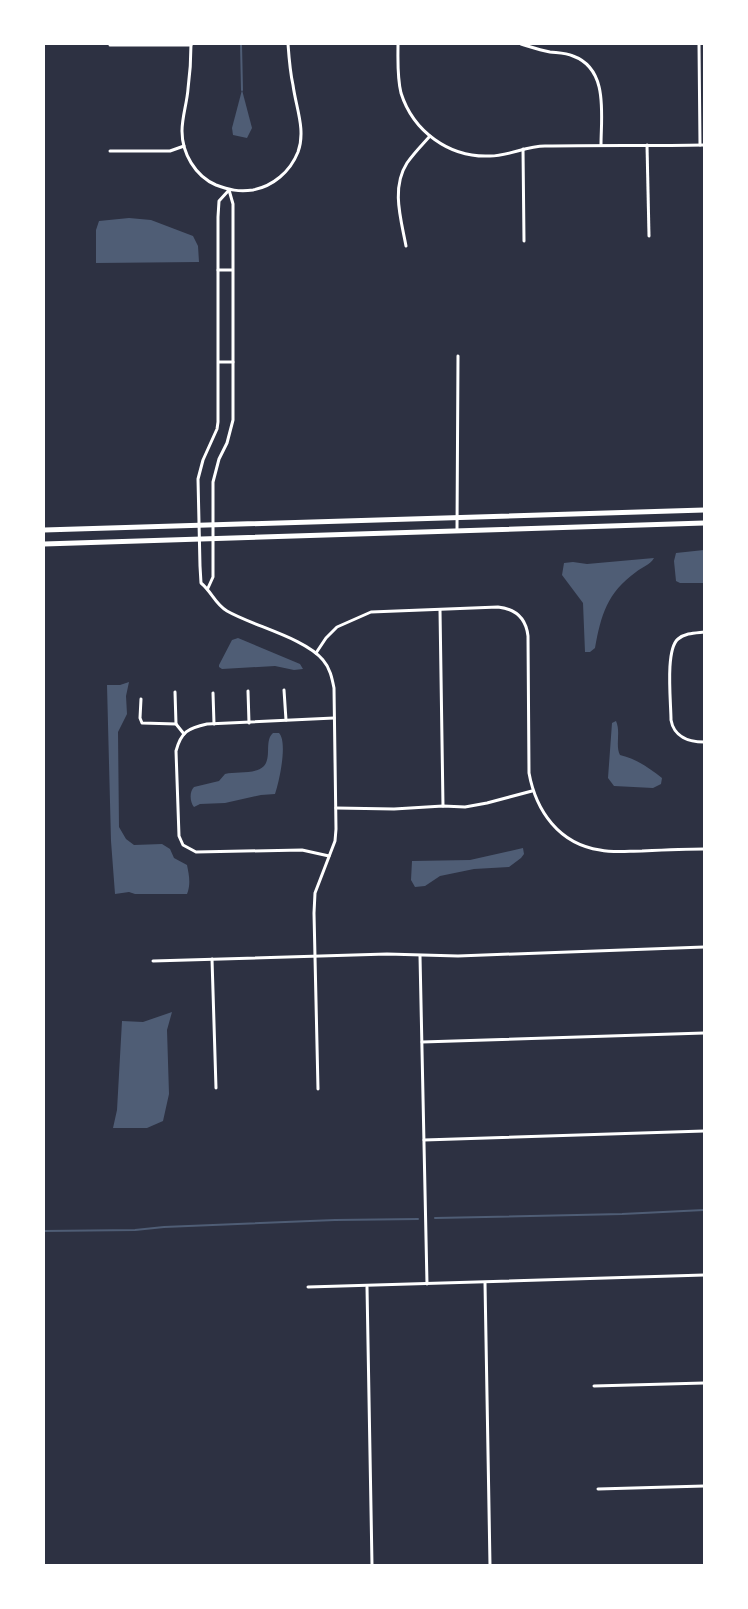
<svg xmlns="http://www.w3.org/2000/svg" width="748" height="1609" viewBox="0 0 748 1609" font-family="Helvetica,sans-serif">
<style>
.water{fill:#4f5d75}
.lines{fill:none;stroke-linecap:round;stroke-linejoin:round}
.stream{stroke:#4f5d75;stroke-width:2}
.minor{stroke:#fff;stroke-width:3}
.primary{stroke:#fff;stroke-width:5}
</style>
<rect width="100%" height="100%" fill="#2d3142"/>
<g class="water">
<path d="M 242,90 L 252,128 L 247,138 L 233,135 L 232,128 Z"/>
<path d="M 129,218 L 151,220 L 193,236 L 198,246 L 199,262 L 96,263 L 96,230 L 99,221 Z"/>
<path d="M 704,550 L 704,583 L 680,583 L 676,581 L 674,561 L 676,553 Z"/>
<path d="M 654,558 C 650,565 642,567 636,572 C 607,593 601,615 595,648 L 590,652 L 585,652 L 583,603 L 562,575 L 564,563 L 573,562 L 587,564 Z"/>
<path d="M 238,638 L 300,664 L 303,669 L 294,670 L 275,666 L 222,669 L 219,667 L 219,665 L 232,640 Z"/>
<path d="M 129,682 L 126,696 L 127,714 L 118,732 L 119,827 L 126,839 L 134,845 L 162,844 L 170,849 L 174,858 L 187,865 C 189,875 191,884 187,894 L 135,894 L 129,892 L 115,894 L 111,841 L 107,685 L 120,685 Z"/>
<path d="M 616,721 C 621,732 615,745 620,755 C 637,759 649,768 662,778 L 661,784 L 653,788 L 614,786 L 608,778 L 612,723 Z"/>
<path d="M 273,733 L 279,733 C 288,742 279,783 275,794 L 261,795 L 225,803 L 200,804 L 194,807 C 190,802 189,792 194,787 L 219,781 L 225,774 C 236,771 255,775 264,766 C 272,757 264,741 273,733 Z"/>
<path d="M 523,848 L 524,854 L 521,858 L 509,867 L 474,869 L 440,876 L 425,886 L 415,887 L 411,880 L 412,861 L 470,860 Z"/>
<path d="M 172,1012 L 167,1030 L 169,1094 L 163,1121 L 147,1128 L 113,1128 L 117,1110 L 122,1021 L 143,1022 Z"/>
</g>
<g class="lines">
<g class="stream">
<path d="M 241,44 L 242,90"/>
<path d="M 435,1218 L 622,1214 L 704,1210"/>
<path d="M 44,1231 L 135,1230 L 164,1227 L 335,1220 L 418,1219"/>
</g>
<g class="minor">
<path d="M 191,44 C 191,59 190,74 188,89 C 187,103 182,117 182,131 C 182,153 195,176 216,185 C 229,190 239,192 253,190 C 273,186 290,172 298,152 C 306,130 296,108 293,85 C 290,72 289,58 288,44"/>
<path d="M 398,44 C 398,60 397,77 401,93 C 413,131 449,158 490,156 C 509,156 526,146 545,146 C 598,145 651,146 704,145"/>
<path d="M 521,44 C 531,47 540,50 550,52 C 558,53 566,53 573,56 C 609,69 601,115 601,145"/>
<path d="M 699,44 L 700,145"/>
<path d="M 110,45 L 191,45"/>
<path d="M 647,145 L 649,236"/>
<path d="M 523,149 L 524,241"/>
<path d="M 110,151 L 170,151 L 184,146"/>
<path d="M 229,190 L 219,201 L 218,217 L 218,422 L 217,429 L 203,460 L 198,479 L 200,566 L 201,583 C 212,592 215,604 227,611 C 253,626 305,638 323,660 C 330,668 332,678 334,688 L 336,829 L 335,841 L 315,893 L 314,913 L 318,1089"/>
<path d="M 406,246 C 401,219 391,188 407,163 C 414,153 422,145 430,136"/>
<path d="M 218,270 L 232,270"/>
<path d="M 219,362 L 233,362"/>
<path d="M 457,530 L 458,356"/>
<path d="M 208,588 L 213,577 L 213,482 L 219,459 L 227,443 L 233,420 L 233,204 L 229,190"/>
<path d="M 440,610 L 443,806"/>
<path d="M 704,632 C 695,633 685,633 678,639 C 665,650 671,702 671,720 C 674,737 689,742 704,742"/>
<path d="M 316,653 L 326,638 L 337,627 L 371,612 L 498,607 C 516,609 526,618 528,636 L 529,773 C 536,811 559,844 600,850 C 614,853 628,851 642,851 C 663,850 684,849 704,849"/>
<path d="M 284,690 L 286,720"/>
<path d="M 248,691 L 249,723"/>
<path d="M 175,692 L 176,724"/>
<path d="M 213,693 L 214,724"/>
<path d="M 141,699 L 140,718 L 142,723 L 176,724 L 184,734"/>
<path d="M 336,808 L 394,809 L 443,806 L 465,807 L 487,803 L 532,791"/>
<path d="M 329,856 L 302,850 L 196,852 L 183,845 L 179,836 L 176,751 C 181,732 188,728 207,724 L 334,718"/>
<path d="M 420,956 L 427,1284"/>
<path d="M 212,959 L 216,1088"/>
<path d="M 153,961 L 387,954 L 458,956 L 704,947"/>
<path d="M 422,1042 L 704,1033"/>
<path d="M 424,1140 L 704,1131"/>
<path d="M 485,1283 L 490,1565"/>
<path d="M 308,1287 L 704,1275"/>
<path d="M 367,1287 L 372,1565"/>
<path d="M 594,1386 L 704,1383"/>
<path d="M 598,1489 L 704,1486"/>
</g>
<g class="primary">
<path d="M 44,530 L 704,510"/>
<path d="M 44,544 L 704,523"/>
</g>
</g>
<rect width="748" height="1609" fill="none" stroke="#ffffff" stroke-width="90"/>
</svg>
